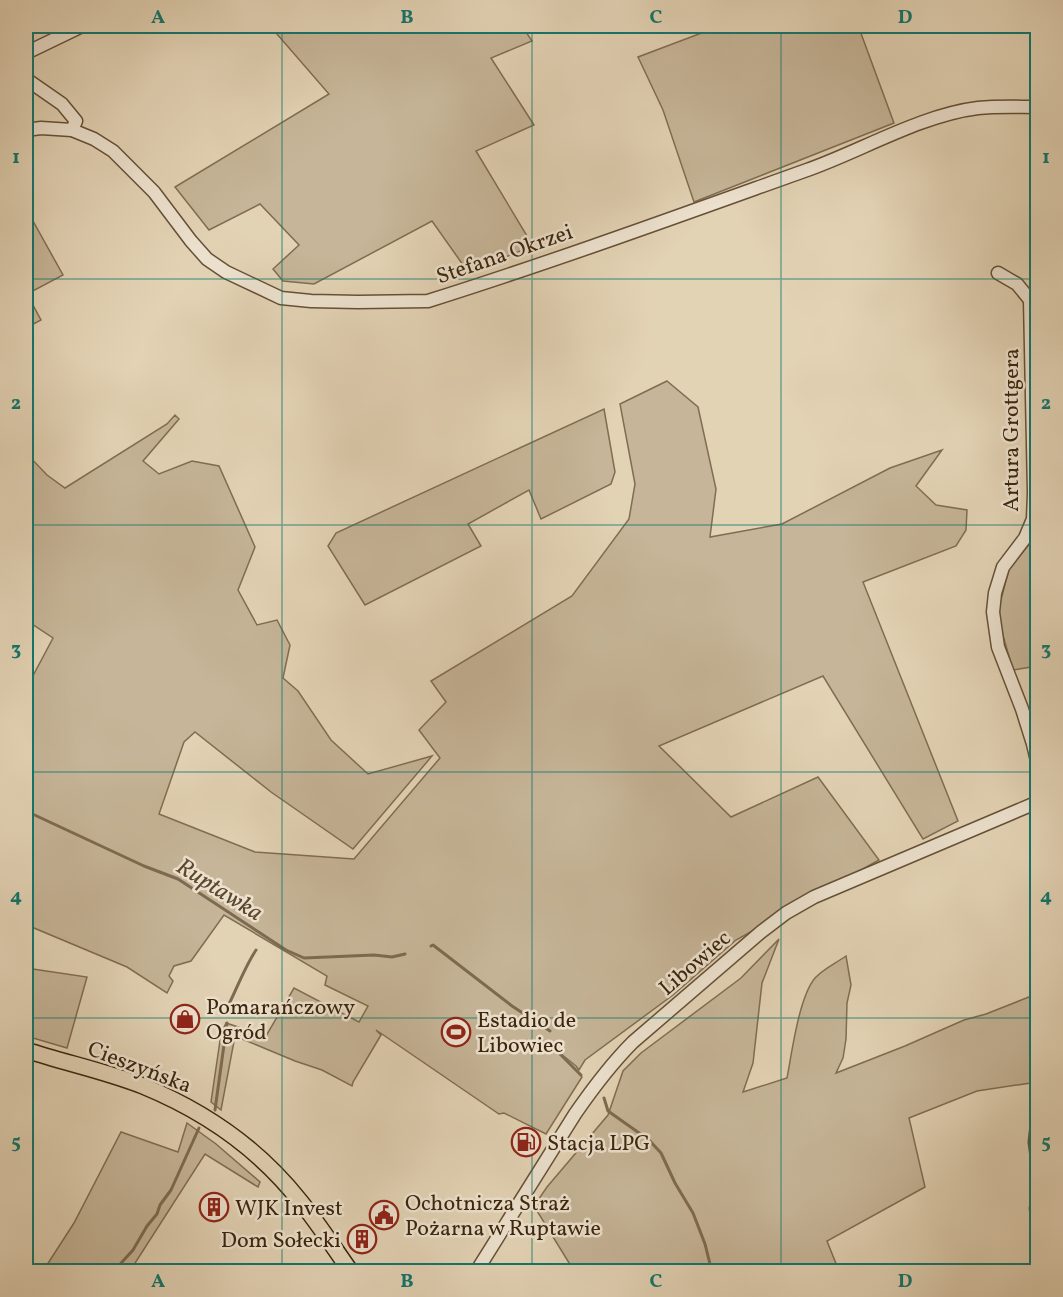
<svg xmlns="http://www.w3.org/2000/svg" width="1063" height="1297" viewBox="0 0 1063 1297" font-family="Vollkorn,serif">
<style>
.green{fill:#c6b598;stroke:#806d52;stroke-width:1.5}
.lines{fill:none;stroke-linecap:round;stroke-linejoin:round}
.stream{stroke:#7e6a50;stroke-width:3}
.minor-casing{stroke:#655037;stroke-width:15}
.major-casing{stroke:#3b250d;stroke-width:18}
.minor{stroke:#ede2cf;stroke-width:12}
.major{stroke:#e3d3b5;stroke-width:15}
.grid{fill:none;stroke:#0f766e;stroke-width:1.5;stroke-opacity:0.55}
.labels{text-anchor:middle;stroke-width:5;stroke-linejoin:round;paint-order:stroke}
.street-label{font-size:22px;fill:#3b250d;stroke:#ede2cf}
.poi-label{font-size:22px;fill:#3b250d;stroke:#ede2cf;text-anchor:start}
.water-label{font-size:24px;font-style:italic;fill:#5c482e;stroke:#ede2cf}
.neatline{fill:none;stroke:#0f766e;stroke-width:2}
.grid-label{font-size:20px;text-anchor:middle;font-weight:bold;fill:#0f766e}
</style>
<rect width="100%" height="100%" fill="#e3d3b5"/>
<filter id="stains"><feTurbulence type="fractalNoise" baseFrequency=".00333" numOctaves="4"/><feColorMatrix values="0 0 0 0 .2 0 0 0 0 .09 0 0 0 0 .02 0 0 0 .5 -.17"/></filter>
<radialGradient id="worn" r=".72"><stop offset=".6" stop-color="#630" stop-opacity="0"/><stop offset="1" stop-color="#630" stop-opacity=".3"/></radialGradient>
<g class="green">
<path d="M 270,26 L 522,26 L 532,41 L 491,58 L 534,125 L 476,151 L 533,246 L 468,272 L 432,221 L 314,284 L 283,281 L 273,269 L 299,245 L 260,204 L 209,230 L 175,187 L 329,94 Z"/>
<path d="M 720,26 L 867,26 L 859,28 L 894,123 L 694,202 L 663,110 L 638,57 Z"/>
<path d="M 994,26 L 1037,26 L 1037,35 Z"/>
<path d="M 28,212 L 63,275 L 27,294 L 41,320 L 26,328 L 26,213 Z"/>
<path d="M 667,381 L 698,407 L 716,489 L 710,537 L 782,524 L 890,468 L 942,450 L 916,486 L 936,505 L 967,510 L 966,530 L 956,546 L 863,582 L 958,821 L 923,839 L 823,676 L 659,746 L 731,817 L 818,777 L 879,860 L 736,940 L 673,995 L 585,1060 L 579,1070 L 576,1066 L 555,1049 L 582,1077 L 546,1134 L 504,1113 L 499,1114 L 376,1030 L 381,1035 L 353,1082 L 352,1086 L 322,1070 L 295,1061 L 235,1036 L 221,1110 L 211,1102 L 221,1034 L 226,1023 L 266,1036 L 294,988 L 359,1022 L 368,1006 L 325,985 L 327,976 L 224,915 L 191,961 L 174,966 L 169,976 L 173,981 L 167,993 L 127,967 L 34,928 L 26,920 L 26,689 L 53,638 L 26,620 L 26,453 L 47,475 L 65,488 L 167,424 L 175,415 L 179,419 L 143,461 L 159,474 L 192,461 L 219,466 L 255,547 L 238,590 L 257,625 L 277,620 L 290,645 L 283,678 L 298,691 L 331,740 L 368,774 L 432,756 L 353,849 L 271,792 L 195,732 L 184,742 L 159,814 L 255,852 L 354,859 L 440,758 L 419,730 L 446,702 L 431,681 L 572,596 L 629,519 L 635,484 L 620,404 Z"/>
<path d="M 604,409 L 615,472 L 611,484 L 541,519 L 529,490 L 468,524 L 481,546 L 365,605 L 328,546 L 336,533 Z"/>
<path d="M 1037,438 L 1037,666 L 1013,670 L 997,615 L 1009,569 L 1036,536 Z"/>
<path d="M 779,939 L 762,983 L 753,1063 L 743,1092 L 787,1078 C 792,1052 799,997 815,978 C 823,969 836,963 846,956 L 851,985 L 847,1003 L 846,1039 L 843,1058 L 836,1073 L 905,1046 L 964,1020 L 986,1014 L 1034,995 L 1037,989 L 1037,1082 L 977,1091 L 909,1118 L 925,1187 L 827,1241 L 839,1271 L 574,1271 L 534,1206 L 547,1187 L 608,1115 L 623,1071 L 641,1053 L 741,978 Z"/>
<path d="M 26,968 L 87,977 L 67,1048 L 26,1036 Z"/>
<path d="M 187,1123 L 216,1144 L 260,1182 L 258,1187 L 205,1154 L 130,1271 L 43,1271 L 74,1223 L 121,1132 L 178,1152 Z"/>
</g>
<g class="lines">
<g class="stream">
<path d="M 26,811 L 144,866 L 178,879 L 286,950 L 304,958 L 374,955 L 392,957 L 405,954"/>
<path d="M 431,946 L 433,945 L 512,1006 L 550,1031"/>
<path d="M 227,1008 C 237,989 244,968 256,950"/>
<path d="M 557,1051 L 581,1075"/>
<path d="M 604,1098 L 608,1111 L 649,1140 L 661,1153 L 675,1183 L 693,1213 L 705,1244 L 712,1272"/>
<path d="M 215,1110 L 227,1023"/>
<path d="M 113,1272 L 133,1250 L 147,1226 L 157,1214 L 160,1205 L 171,1190 L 199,1128"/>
</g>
<g class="minor-casing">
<g id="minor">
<path d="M 26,53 L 82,26"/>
<path d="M 26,79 L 62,104 L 76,121 L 72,130"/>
<path d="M 26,130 L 41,128 L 72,130 L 94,139 L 113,151 L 154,192 L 191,241 L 207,259 L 226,272 L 281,298 L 311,301 L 358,302 L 428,301 C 555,261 681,215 807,170 C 861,151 921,115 978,108 C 998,106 1018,107 1038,107"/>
<path d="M 998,273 L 1017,284 L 1030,300 L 1034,493 L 1033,519 L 1025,538 L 1003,567 L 995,593 L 993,612 L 998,647 L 1022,709 L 1033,744 L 1038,765"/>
<path d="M 1038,1117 L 1035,1142 L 1038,1165"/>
<path d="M 1036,1209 L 1038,1199"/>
<path d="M 476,1272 L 575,1114 C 593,1088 611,1064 633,1042 L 761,932 L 786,913 L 814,897 L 1038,802"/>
</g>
</g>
<g class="major-casing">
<path id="major" d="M 26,1050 C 65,1063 105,1071 143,1086 C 204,1111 259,1149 300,1201 C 318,1223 334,1248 351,1272"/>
</g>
<use href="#minor" class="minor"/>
<use href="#major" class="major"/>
</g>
<path class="grid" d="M 282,26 L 282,1272M 532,26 L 532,1272M 781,26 L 781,1272M 26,279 L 1038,279M 26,525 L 1038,525M 26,772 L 1038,772M 26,1018 L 1038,1018"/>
<defs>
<g id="shop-ring" transform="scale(1.5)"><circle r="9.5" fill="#ede2cf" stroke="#8f2418" stroke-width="1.5"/><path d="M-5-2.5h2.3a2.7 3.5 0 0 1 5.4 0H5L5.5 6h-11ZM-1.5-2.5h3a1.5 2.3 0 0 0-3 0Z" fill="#8f2418"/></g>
<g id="stadium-ring" transform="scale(1.5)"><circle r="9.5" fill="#ede2cf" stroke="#8f2418" stroke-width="1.5"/><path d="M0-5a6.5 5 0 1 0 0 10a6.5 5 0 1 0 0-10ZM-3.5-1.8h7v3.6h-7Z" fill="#8f2418"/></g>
<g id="fuel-ring" transform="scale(1.5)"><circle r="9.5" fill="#ede2cf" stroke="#8f2418" stroke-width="1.5"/><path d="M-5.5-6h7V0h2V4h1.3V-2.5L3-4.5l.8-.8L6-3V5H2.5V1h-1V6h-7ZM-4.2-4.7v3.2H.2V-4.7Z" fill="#8f2418"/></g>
<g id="building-ring" transform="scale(1.5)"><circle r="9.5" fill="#ede2cf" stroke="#8f2418" stroke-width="1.5"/><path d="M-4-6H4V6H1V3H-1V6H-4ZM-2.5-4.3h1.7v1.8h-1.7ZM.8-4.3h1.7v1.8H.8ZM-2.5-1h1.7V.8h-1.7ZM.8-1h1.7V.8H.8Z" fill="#8f2418"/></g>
<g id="civic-ring" transform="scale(1.5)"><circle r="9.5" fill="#ede2cf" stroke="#8f2418" stroke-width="1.5"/><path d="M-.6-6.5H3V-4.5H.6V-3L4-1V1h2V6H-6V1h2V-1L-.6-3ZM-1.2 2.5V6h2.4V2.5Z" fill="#8f2418"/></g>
</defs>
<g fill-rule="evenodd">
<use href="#shop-ring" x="185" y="1019"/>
<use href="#stadium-ring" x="456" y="1032"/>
<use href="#fuel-ring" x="526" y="1142"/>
<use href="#building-ring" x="214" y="1207"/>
<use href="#civic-ring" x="384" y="1215"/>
<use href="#building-ring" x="362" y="1239"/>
</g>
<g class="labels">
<g class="street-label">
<text transform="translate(504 253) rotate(-19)" y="8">Stefana Okrzei</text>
<text transform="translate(1010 430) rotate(-90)" y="8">Artura Grottgera</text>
<text transform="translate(694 962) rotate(-41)" y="8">Libowiec</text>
<text transform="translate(140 1066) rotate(21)" y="8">Cieszyńska</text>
</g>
<g class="poi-label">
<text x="206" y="1014">Pomarańczowy<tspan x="206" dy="25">Ogród</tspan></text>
<text x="477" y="1027">Estadio de<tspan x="477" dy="25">Libowiec</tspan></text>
<text x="547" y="1150">Stacja LPG</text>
<text x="405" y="1210">Ochotnicza Straż<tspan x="405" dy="25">Pożarna w Ruptawie</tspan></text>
<text x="235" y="1215">WJK Invest</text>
<text x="341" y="1247" text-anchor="end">Dom Sołecki</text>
</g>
<g class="water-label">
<text transform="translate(220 889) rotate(32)" y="8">Ruptawka</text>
</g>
</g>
<rect width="1063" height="1297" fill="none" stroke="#e3d3b5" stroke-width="66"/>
<rect x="33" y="33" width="997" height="1231" class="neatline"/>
<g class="grid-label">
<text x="158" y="23">A</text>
<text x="407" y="23">B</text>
<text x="656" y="23">C</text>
<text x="905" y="23">D</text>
<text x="16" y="163">1</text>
<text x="1046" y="163">1</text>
<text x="16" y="409">2</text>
<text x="1046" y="409">2</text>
<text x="16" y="655">3</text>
<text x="1046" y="655">3</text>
<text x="16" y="902">4</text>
<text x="1046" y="902">4</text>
<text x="16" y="1148">5</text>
<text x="1046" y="1148">5</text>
<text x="158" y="1287">A</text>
<text x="407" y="1287">B</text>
<text x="656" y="1287">C</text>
<text x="905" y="1287">D</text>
</g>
<rect width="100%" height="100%" filter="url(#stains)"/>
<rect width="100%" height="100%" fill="url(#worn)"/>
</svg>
